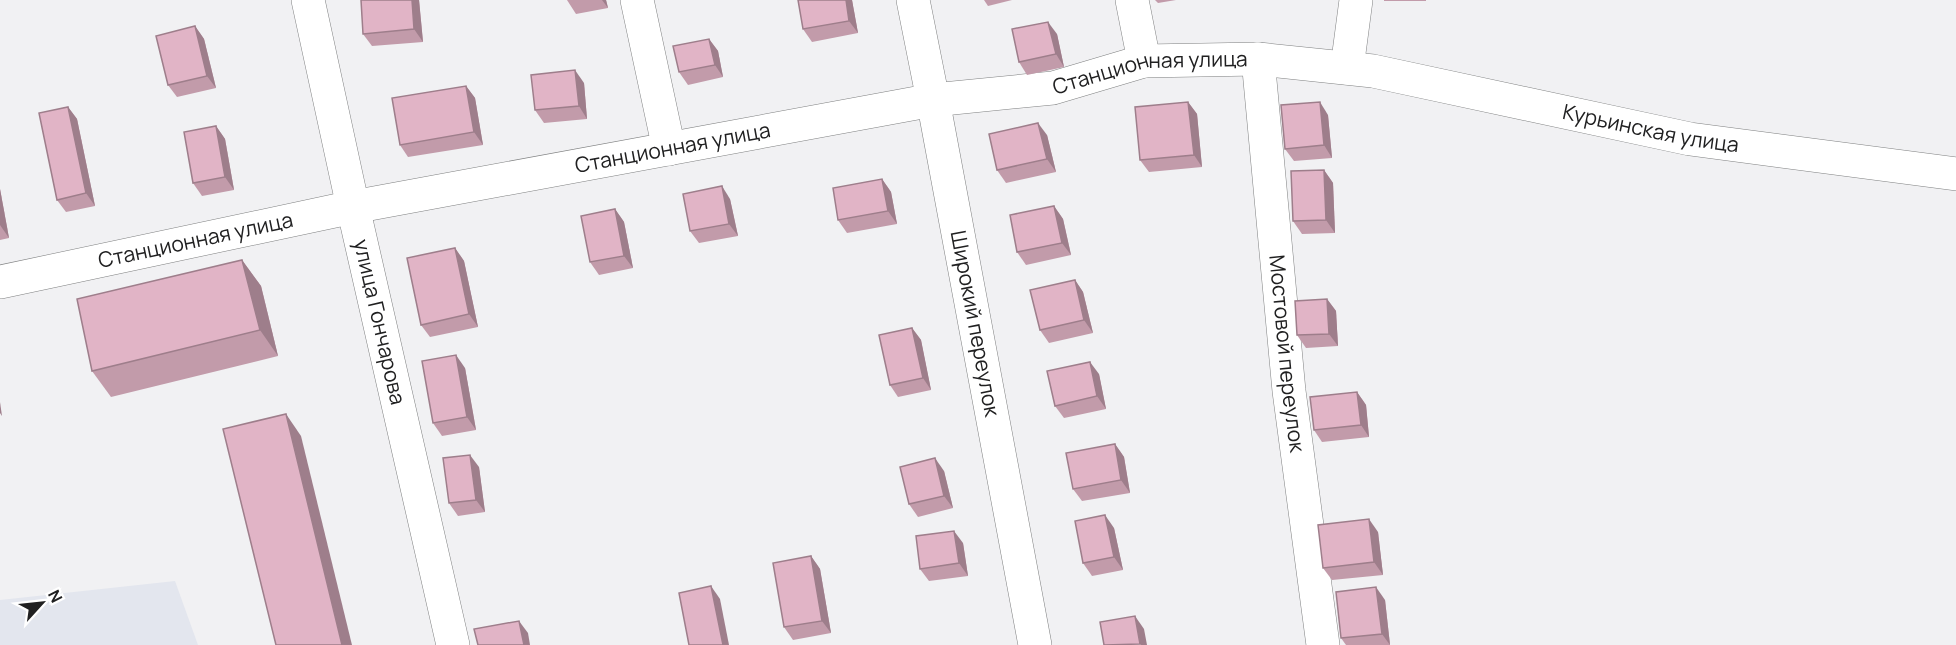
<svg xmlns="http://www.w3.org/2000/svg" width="1956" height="645" viewBox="0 0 1956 645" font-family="Manrope,sans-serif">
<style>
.built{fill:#e3e6ee}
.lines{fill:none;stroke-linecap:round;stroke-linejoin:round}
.minor-casing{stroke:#7f8081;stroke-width:34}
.tertiary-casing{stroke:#7f8081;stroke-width:34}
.secondary-casing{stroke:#7f8081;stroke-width:34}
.minor{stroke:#fff;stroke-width:33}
.tertiary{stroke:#fff;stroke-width:33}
.secondary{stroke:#fff;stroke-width:33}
.wall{fill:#c29baa}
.shaded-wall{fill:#9e7e8b}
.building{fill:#e1b4c6;stroke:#9e7e8b;stroke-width:1.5}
.labels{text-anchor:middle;stroke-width:4.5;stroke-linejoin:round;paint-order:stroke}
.street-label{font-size:21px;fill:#202021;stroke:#fff}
</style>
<rect width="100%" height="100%" fill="#f1f1f3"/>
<path class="built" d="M 175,581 L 198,645 L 0,645 L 0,600 Z"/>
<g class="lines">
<g class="minor-casing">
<g id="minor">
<path d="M 637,0 L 669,149"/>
<path id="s1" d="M 913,0 L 933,100 L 1053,88 L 1144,61 L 1258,59 L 1373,71 L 1690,139 L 1956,174"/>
<path d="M 1132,0 L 1144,61"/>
<path id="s2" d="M 1258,59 L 1289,391 L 1323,645"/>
<path d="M 1347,68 L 1356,0"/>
<path id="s3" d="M 353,207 L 453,645"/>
</g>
</g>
<g class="tertiary-casing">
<path id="tertiary" d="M 308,0 L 353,207"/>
</g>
<g class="secondary-casing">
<g id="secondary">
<path id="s4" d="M 0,282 L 353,207 L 933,100 L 1035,645"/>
</g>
</g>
<use href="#minor" class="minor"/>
<use href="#tertiary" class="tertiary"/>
<use href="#secondary" class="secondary"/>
</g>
<g class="wall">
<path d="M 361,0 L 419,0 L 423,42 L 372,46 L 363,34 Z"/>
<path d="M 567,0 L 606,0 L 608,8 L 576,14 Z"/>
<path d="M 798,0 L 852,0 L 858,33 L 812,42 L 803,29 Z"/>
<path d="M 984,0 L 1012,0 L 988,6 Z"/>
<path d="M 1155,0 L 1176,0 L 1158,3 Z"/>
<rect x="1384" y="0" width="42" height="1"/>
<path d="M 195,26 L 204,39 L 216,88 L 177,97 L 168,85 Z"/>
<path d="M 1057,34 L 1064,67 L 1027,75 L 1019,62 Z"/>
<path d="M 709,39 L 718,51 L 723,77 L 688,85 L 679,72 Z"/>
<path d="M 584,83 L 587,119 L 544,123 L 535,110 Z"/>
<path d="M 466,86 L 475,98 L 483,145 L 408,157 L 400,145 Z"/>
<path d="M 1188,102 L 1197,114 L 1202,167 L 1149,172 L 1140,160 Z"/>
<path d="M 68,107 L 77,119 L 95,206 L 66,212 L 57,200 Z"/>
<path d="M 1328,115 L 1332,158 L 1294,161 L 1285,149 Z"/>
<path d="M 216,126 L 225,139 L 234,190 L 202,196 L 193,183 Z"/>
<path d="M 1047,135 L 1056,172 L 1006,183 L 997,170 Z"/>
<path d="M 1324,170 L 1333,183 L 1335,233 L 1302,234 L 1293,221 Z"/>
<path d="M 882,179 L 891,192 L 897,224 L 847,233 L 838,220 Z"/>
<path d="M 0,189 L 9,238 L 0,240 Z"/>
<path d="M 730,199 L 738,236 L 699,243 L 690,231 Z"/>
<path d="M 1054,206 L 1063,219 L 1071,255 L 1026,265 L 1017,252 Z"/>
<path d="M 615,209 L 624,222 L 633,268 L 599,275 L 590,262 Z"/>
<path d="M 455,248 L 464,261 L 478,327 L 430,337 L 421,325 Z"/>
<path d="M 242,260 L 261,286 L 278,356 L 111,397 L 92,371 Z"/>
<path d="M 1075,280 L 1083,292 L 1093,333 L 1049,343 L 1040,330 Z"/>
<path d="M 1327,299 L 1336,311 L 1338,346 L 1306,348 L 1297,335 Z"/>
<path d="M 912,328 L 921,340 L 931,390 L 898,397 L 890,385 Z"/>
<path d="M 465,368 L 476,430 L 442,436 L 433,423 Z"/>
<path d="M 1099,374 L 1106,409 L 1064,418 L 1055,406 Z"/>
<path d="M 1357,392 L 1366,405 L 1369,437 L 1322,442 L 1314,430 Z"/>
<path d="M 1115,444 L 1124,457 L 1130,493 L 1082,501 L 1073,489 Z"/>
<path d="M 479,467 L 485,512 L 458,516 L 449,503 Z"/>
<path d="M 944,471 L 953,508 L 918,517 L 909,504 Z"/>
<path d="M 1114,528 L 1123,570 L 1092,576 L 1083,563 Z"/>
<path d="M 1378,532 L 1383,575 L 1332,580 L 1323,568 Z"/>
<path d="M 963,543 L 968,576 L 929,581 L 920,569 Z"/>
<path d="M 811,556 L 820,569 L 831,633 L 793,640 L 784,627 Z"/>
<path d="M 1385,600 L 1390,645 L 1346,645 L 1341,638 Z"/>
</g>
<g class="shaded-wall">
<path d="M 412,0 L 419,0 L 423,42 L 414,29 Z"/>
<path d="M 602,0 L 606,0 L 608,8 Z"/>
<path d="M 846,0 L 852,0 L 858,33 L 849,21 Z"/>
<path d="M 1048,22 L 1057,34 L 1064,67 L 1056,54 Z"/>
<path d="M 195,26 L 204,39 L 216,88 L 207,76 Z"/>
<path d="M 709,39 L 718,51 L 723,77 L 715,65 Z"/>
<path d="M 575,70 L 584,83 L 587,119 L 579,106 Z"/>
<path d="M 466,86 L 475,98 L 483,145 L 474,132 Z"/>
<path d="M 1188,102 L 1197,114 L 1202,167 L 1194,155 Z"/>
<path d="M 1320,102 L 1328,115 L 1332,158 L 1324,145 Z"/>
<path d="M 68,107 L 77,119 L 95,206 L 86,193 Z"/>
<path d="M 1038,123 L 1047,135 L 1056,172 L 1047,159 Z"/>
<path d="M 216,126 L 225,139 L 234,190 L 225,177 Z"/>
<path d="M 1324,170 L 1333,183 L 1335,233 L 1326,220 Z"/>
<path d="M 882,179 L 891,192 L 897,224 L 888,211 Z"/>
<path d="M 722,186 L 730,199 L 738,236 L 729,224 Z"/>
<path d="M 0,189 L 9,238 L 0,225 Z"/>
<path d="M 1054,206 L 1063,219 L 1071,255 L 1062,243 Z"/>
<path d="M 615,209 L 624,222 L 633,268 L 624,256 Z"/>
<path d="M 455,248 L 464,261 L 478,327 L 469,314 Z"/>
<path d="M 242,260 L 261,286 L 278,356 L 260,330 Z"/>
<path d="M 1075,280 L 1083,292 L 1093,333 L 1084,320 Z"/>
<path d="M 1327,299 L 1336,311 L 1338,346 L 1329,334 Z"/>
<path d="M 912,328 L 921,340 L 931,390 L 923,378 Z"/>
<path d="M 456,355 L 465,368 L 476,430 L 467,417 Z"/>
<path d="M 1090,362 L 1099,374 L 1106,409 L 1097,396 Z"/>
<path d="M 1357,392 L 1366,405 L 1369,437 L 1361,425 Z"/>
<path d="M 0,402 L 2,416 L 0,413 Z"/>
<path d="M 286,414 L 301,436 L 352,645 L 342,645 Z"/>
<path d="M 1115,444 L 1124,457 L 1130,493 L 1121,480 Z"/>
<path d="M 470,455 L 479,467 L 485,512 L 476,500 Z"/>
<path d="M 935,458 L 944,471 L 953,508 L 944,496 Z"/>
<path d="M 1105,515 L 1114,528 L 1123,570 L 1114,557 Z"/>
<path d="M 1369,519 L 1378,532 L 1383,575 L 1374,562 Z"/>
<path d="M 954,531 L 963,543 L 968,576 L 959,563 Z"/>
<path d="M 811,556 L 820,569 L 831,633 L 822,621 Z"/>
<path d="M 711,586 L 720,599 L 729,645 L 723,645 Z"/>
<path d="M 1376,587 L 1385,600 L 1390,645 L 1382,634 Z"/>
<path d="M 1135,616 L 1144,629 L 1147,645 L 1141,645 L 1140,644 Z"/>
<path d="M 519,621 L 528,633 L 530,645 L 524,645 Z"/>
</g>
<g class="building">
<path d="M 361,0 L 412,0 L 414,29 L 363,34 Z"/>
<path d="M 798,0 L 846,0 L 849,21 L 803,29 Z"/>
<path d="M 1048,22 L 1056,54 L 1019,62 L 1012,29 Z"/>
<path d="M 195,26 L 207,76 L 168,85 L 156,36 Z"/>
<path d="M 709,39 L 715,65 L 679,72 L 673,46 Z"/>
<path d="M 575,70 L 579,106 L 535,110 L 531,75 Z"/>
<path d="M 466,86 L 474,132 L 400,145 L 392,98 Z"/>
<path d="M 1188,102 L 1194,155 L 1140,160 L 1135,107 Z"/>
<path d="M 1320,102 L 1324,145 L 1285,149 L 1281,105 Z"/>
<path d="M 68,107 L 86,193 L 57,200 L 39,113 Z"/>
<path d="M 1038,123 L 1047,159 L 997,170 L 989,134 Z"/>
<path d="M 216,126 L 225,177 L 193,183 L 184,132 Z"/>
<path d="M 1324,170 L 1326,220 L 1293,221 L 1291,171 Z"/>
<path d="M 882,179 L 888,211 L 838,220 L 833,188 Z"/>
<path d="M 722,186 L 729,224 L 690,231 L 683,194 Z"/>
<path d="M 1054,206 L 1062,243 L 1017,252 L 1010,215 Z"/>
<path d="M 615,209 L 624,256 L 590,262 L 581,216 Z"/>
<path d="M 455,248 L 469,314 L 421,325 L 407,258 Z"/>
<path d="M 242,260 L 260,330 L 92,371 L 77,299 Z"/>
<path d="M 1075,280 L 1084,320 L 1040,330 L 1030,290 Z"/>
<path d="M 1327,299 L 1329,334 L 1297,335 L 1295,301 Z"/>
<path d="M 912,328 L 923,378 L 890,385 L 879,335 Z"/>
<path d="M 456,355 L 467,417 L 433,423 L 422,361 Z"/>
<path d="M 1090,362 L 1097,396 L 1055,406 L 1047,371 Z"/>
<path d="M 1357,392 L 1361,425 L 1314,430 L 1310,397 Z"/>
<path d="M 286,414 L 342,645 L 276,645 L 223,429 Z"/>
<path d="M 1115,444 L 1121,480 L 1073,489 L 1066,453 Z"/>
<path d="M 470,455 L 476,500 L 449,503 L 443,458 Z"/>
<path d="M 935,458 L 944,496 L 909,504 L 900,467 Z"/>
<path d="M 1105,515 L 1114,557 L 1083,563 L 1075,521 Z"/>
<path d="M 1369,519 L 1374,562 L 1323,568 L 1318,525 Z"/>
<path d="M 954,531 L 959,563 L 920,569 L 916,536 Z"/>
<path d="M 811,556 L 822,621 L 784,627 L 773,563 Z"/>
<path d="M 711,586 L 723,645 L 689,645 L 679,593 Z"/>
<path d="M 1376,587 L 1382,634 L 1341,638 L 1336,592 Z"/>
<path d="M 1135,616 L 1140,644 L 1104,645 L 1100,622 Z"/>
<path d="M 519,621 L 524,645 L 478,645 L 474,629 Z"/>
</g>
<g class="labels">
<g class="street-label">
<text dy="7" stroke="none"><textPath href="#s1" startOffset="322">Станционная улица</textPath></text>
<text dy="7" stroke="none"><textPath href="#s1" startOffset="831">Курьинская улица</textPath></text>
<text dy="7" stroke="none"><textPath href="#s4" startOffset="686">Станционная улица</textPath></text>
<text dy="7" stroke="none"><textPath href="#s4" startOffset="200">Станционная улица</textPath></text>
<text dy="7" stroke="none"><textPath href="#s4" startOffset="1178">Широкий переулок</textPath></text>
<text dy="7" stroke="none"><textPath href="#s3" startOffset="118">улица Гончарова</textPath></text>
<text dy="7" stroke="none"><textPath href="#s2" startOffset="296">Мостовой переулок</textPath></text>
</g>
</g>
<g transform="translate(42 603) rotate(63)" stroke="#ffffff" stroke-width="4.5" paint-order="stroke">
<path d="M0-4.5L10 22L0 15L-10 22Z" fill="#202021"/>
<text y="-9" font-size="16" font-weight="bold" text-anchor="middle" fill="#202021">N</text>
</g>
</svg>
